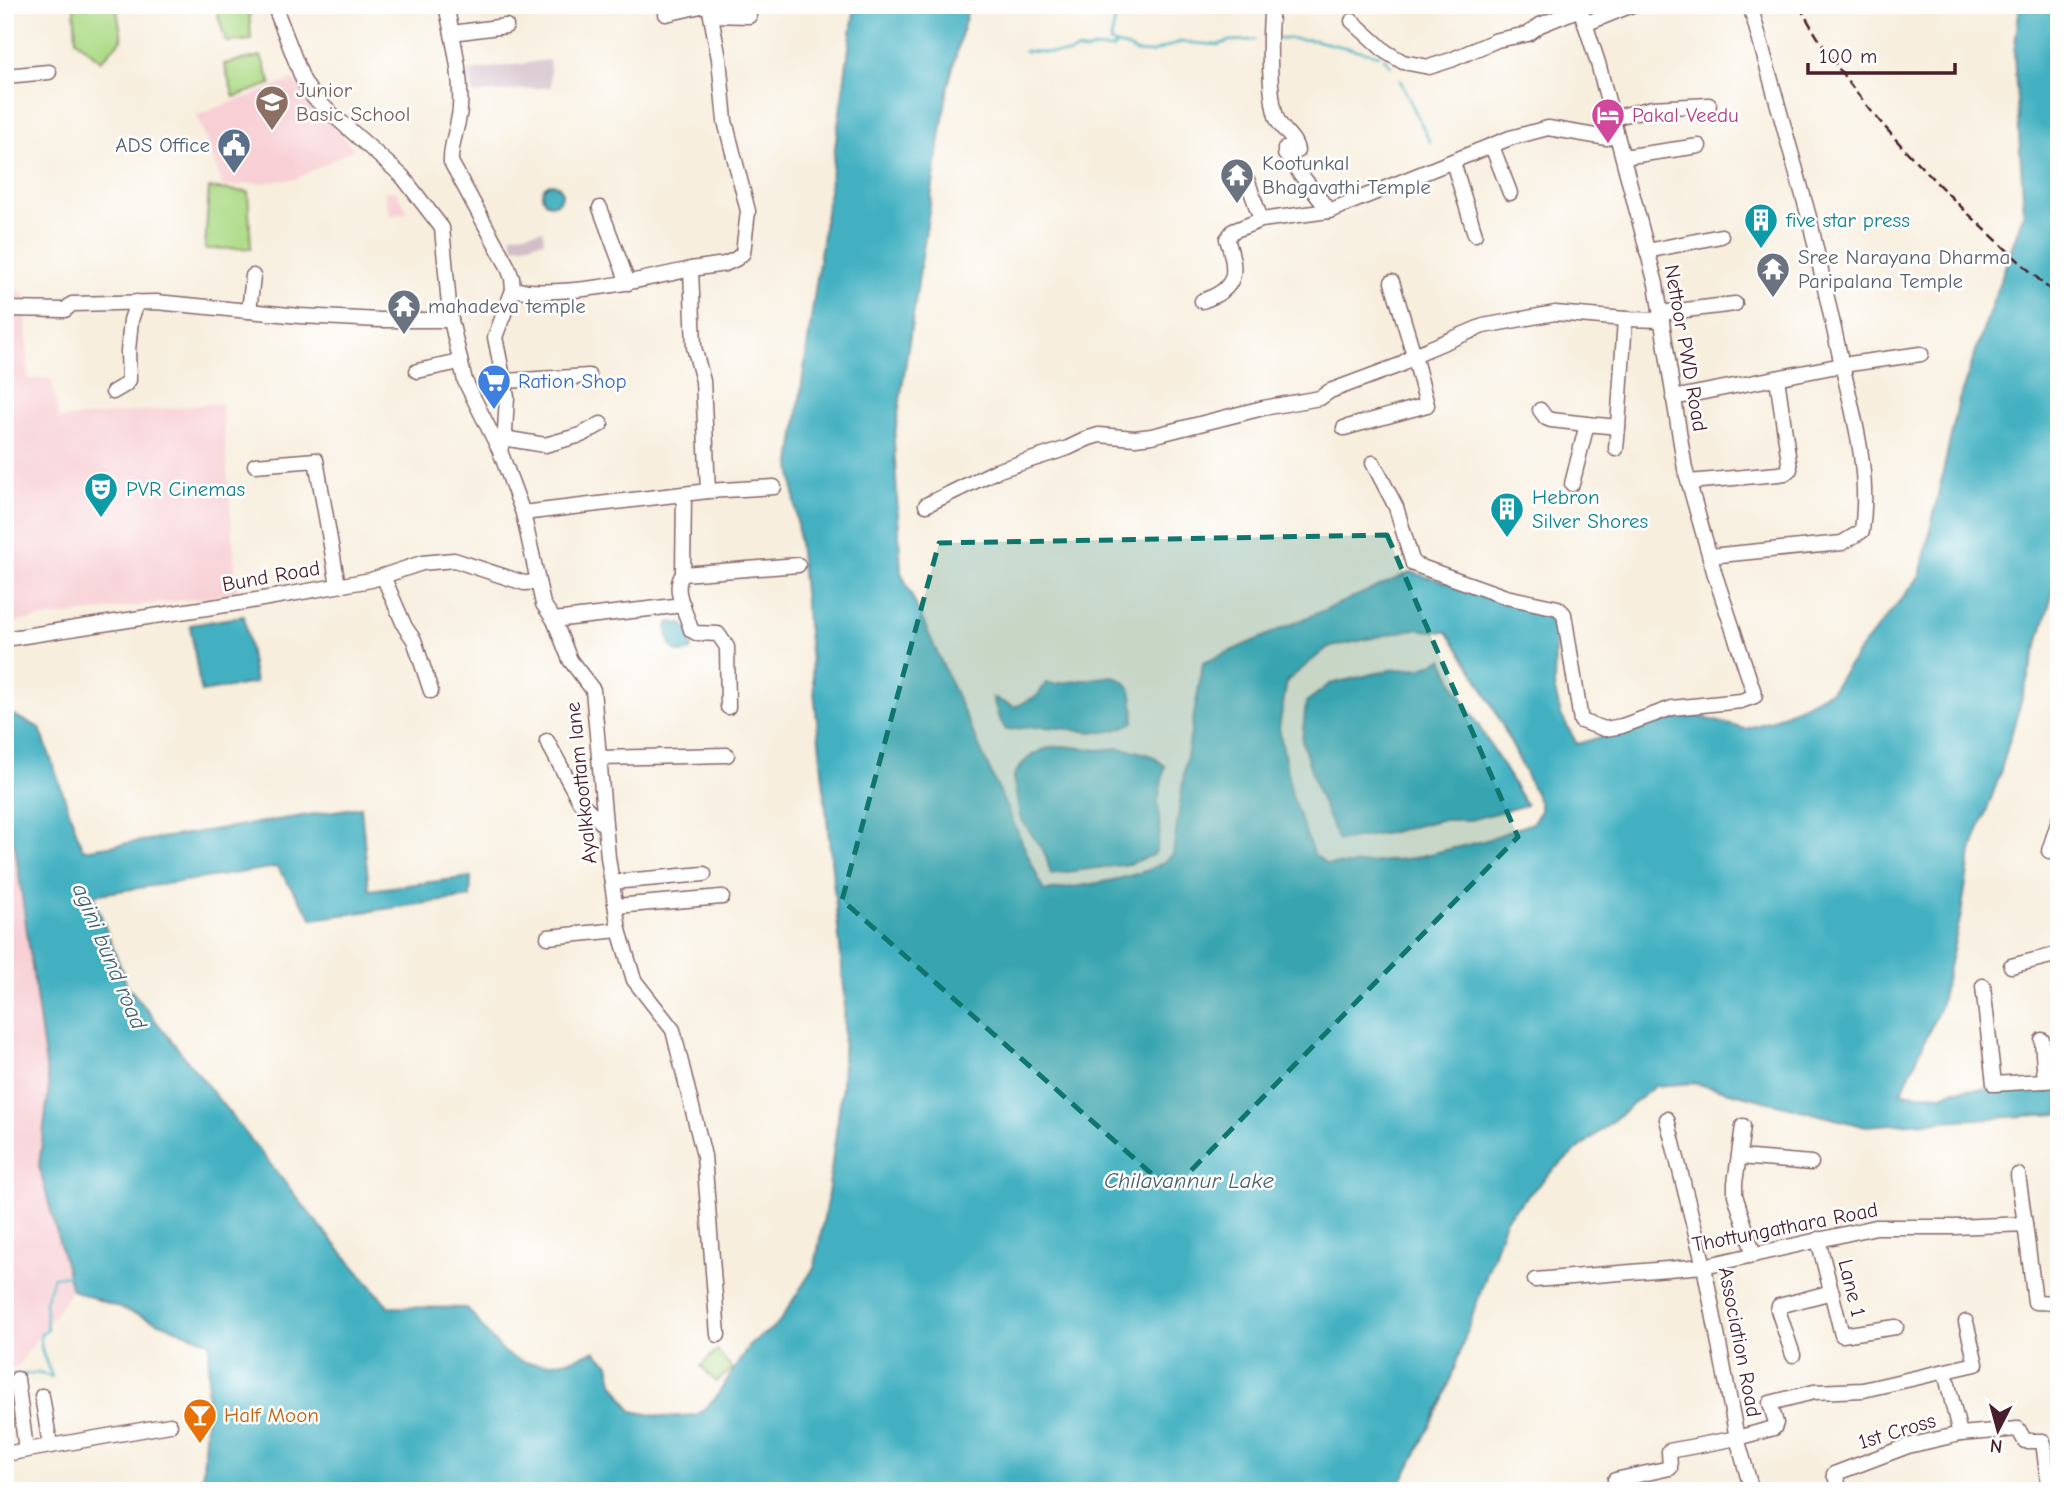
<svg xmlns="http://www.w3.org/2000/svg" width="2064" height="1496" viewBox="0 0 2064 1496" font-family="'Comic Neue',sans-serif">
<style>
.built{fill:#f7cfd4}
.industrial{fill:#d2bdc8}
.green{fill:#addb87;stroke:#7c7d59;stroke-width:2}
.water{fill:#43b0c1;stroke:#466876;stroke-width:2;fill-rule:evenodd}
.lines{fill:none;stroke-linecap:round;stroke-linejoin:round}
.stream{stroke:#43b0c1;stroke-width:2.5}
.minor-casing{stroke:#876769;stroke-width:17}
.minor{stroke:#fff;stroke-width:14}
.rail{stroke:#4a1f2b;stroke-width:2.5;stroke-dasharray:10 5;stroke-linecap:butt}
.marked{fill:#0f766e;fill-opacity:0.2;stroke:#0f766e;stroke-width:5;stroke-dasharray:14 9;stroke-linejoin:round}
.labels{text-anchor:middle;stroke-width:5;stroke-linejoin:round;paint-order:stroke}
.education-label{font-size:21px;fill:#785e54;stroke:#fff;text-anchor:start}
.hotel-label{font-size:21px;fill:#b23c85;stroke:#fff;text-anchor:start}
.service-label{font-size:21px;fill:#4e5e75;stroke:#fff;text-anchor:end}
.worship-label{font-size:21px;fill:#5b616d;stroke:#fff;text-anchor:start}
.culture-label{font-size:21px;fill:#0d838f;stroke:#fff;text-anchor:start}
.street-label{font-size:21px;fill:#4a1f2b;stroke:#fff}
.shop-label{font-size:21px;fill:#366cbe;stroke:#fff;text-anchor:start}
.food-label{font-size:21px;fill:#c56008;stroke:#fff;text-anchor:start}
.water-label{font-size:23px;font-style:italic;fill:#47606e;stroke:#fff}
</style>
<rect width="100%" height="100%" fill="#fff"/>
<filter id="ink" filterUnits="userSpaceOnUse"><feTurbulence type="fractalNoise" baseFrequency=".0143" numOctaves="2"/><feDisplacementMap in="SourceGraphic" scale="14" xChannelSelector="R" yChannelSelector="G"/><feConvolveMatrix kernelMatrix="1 2 1 2 8 2 1 2 1" color-interpolation-filters="sRGB"/></filter>
<filter id="wash" filterUnits="userSpaceOnUse"><feTurbulence type="fractalNoise" baseFrequency=".00686" numOctaves="4" result="noise"/><feDisplacementMap in="SourceGraphic" scale="28" xChannelSelector="R" yChannelSelector="G"/><feGaussianBlur stdDeviation="1.57" result="paint"/><feColorMatrix in="noise" values="0 0 0 0 0 0 0 0 0 0 0 0 0 0 0 0 0 1.4 0 .05"/><feComposite in="paint" operator="in"/></filter>
<g filter="url(#wash)">
<rect width="100%" height="100%" fill="#f7eedd"/>
<g class="built">
<path d="M 293,80 L 354,149 L 296,179 L 223,187 L 197,115 Z"/>
<path d="M 384,191 L 396,191 L 408,212 L 390,216 Z"/>
<path d="M 5,287 L 26,293 L 28,379 L 51,378 L 59,419 L 222,403 L 237,593 L 5,623 Z"/>
<path d="M 5,821 L 15,846 L 49,1088 L 39,1166 L 72,1290 L 17,1367 L 5,1369 Z"/>
</g>
<g class="industrial">
<path d="M 549,60 L 551,87 L 472,94 L 469,71 Z"/>
<path d="M 543,230 L 544,241 L 514,247 L 511,235 Z"/>
</g>
<g class="green">
<path d="M 74,5 L 116,5 L 122,39 L 101,61 L 76,40 Z"/>
<path d="M 215,5 L 249,5 L 251,40 L 226,42 Z"/>
<path d="M 261,56 L 271,84 L 234,97 L 224,64 Z"/>
<path d="M 209,188 L 248,192 L 251,248 L 205,249 Z"/>
<path d="M 717,1350 L 732,1369 L 716,1382 L 701,1366 Z"/>
</g>
<g class="water">
<path d="M 855,5 L 969,5 L 948,86 L 894,440 L 901,572 L 1044,891 C 1077,886 1152,879 1173,854 L 1185,767 L 1203,663 L 1411,572 L 1556,615 L 1554,687 L 1561,715 L 1577,744 L 1686,713 L 1745,729 L 1771,721 L 1831,691 L 1858,652 L 1920,576 L 1959,400 L 2024,212 L 2014,53 L 2020,5 L 2059,5 L 2059,571 L 1998,780 L 1971,852 L 1961,914 L 1940,1007 L 1901,1093 L 1942,1095 L 1955,1090 L 2059,1086 L 2059,1114 L 1863,1126 L 1694,1083 L 1655,1086 L 1554,1169 L 1506,1218 L 1444,1398 L 1402,1482 L 1401,1491 L 202,1491 L 210,1342 L 72,1290 L 39,1166 L 49,1088 L 15,846 L 5,821 L 5,711 L 40,728 L 83,850 L 361,807 L 369,890 L 471,877 L 470,897 L 313,919 L 277,867 L 93,895 L 127,985 L 323,1230 L 389,1307 L 467,1308 C 479,1322 489,1338 502,1350 C 527,1373 567,1363 594,1351 L 609,1364 L 613,1382 L 632,1411 L 663,1417 L 697,1415 L 715,1399 L 750,1344 L 777,1325 L 815,1266 L 827,1201 L 842,1087 L 845,997 L 791,463 ZM 1413,629 L 1447,632 C 1485,684 1512,745 1540,804 L 1540,812 L 1532,823 L 1483,841 L 1413,858 L 1350,865 L 1326,864 L 1313,853 L 1292,796 L 1279,728 L 1287,681 L 1327,648 Z"/>
<circle cx="552" cy="194" r="10"/>
<path d="M 244,616 L 255,683 L 201,692 L 190,625 Z"/>
<path d="M 671,622 L 684,625 C 689,632 694,641 691,650 C 673,660 667,640 667,625 Z"/>
<path d="M 1443,659 L 1456,688 L 1526,805 L 1470,820 L 1440,820 L 1388,833 L 1338,841 L 1318,793 L 1302,741 L 1306,702 L 1330,684 L 1390,670 L 1422,668 Z"/>
<path d="M 1113,676 C 1138,686 1132,699 1134,722 C 1100,742 1075,726 1039,727 C 1028,727 1017,729 1006,730 L 998,716 L 993,698 L 1015,707 L 1037,696 L 1046,683 L 1054,684 Z"/>
<path d="M 1063,746 L 1099,750 L 1117,748 L 1136,751 L 1152,756 L 1165,766 L 1158,801 L 1160,833 L 1155,854 L 1130,864 L 1051,874 L 1045,854 L 1020,817 L 1013,778 C 1023,758 1040,747 1063,746 Z"/>
</g>
<g class="lines">
<g class="stream">
<path d="M 1107,5 L 1118,7 L 1110,43 L 1129,48 L 1136,52 L 1151,53 L 1180,42 L 1218,45 L 1229,41 L 1255,40"/>
<path d="M 1278,38 L 1313,40 L 1379,55"/>
<path d="M 1025,51 L 1069,54 L 1076,50 L 1086,51 L 1093,48 L 1112,49 L 1115,46"/>
<path d="M 1384,58 L 1391,66"/>
<path d="M 1400,80 L 1430,142"/>
<path d="M 5,1374 L 14,1374"/>
<path d="M 20,1375 L 38,1373 L 52,1377 C 47,1363 38,1348 41,1333 L 47,1330 L 45,1302 L 53,1277 L 70,1275"/>
</g>
</g>
</g>
<g filter="url(#ink)">
<g class="lines">
<g class="minor-casing">
<g id="minor">
<path d="M 274,5 L 303,80 L 314,98 L 402,176 L 442,228 L 450,316 L 465,381 L 500,451 L 523,513 L 543,604 L 554,620 L 570,660 L 593,690 L 608,857 L 619,930 L 634,980 L 673,1030 L 704,1156 L 718,1335"/>
<path d="M 446,5 C 453,40 462,73 460,108 C 459,126 450,144 451,162 L 507,265 L 512,278 L 513,290 L 495,337 L 507,397 L 505,431 L 500,451"/>
<path d="M 1272,5 C 1269,32 1268,95 1277,119 C 1282,131 1296,138 1297,151 L 1285,149 L 1285,154 L 1329,211"/>
<path d="M 1750,5 L 1809,217 L 1842,365 L 1921,354"/>
<path d="M 666,14 L 705,5"/>
<path d="M 711,15 L 749,16"/>
<path d="M 1352,21 L 1386,52 L 1403,62 L 1429,67 L 1451,60 L 1497,40 L 1528,34 L 1540,25 L 1580,9"/>
<path d="M 1585,24 L 1632,5"/>
<path d="M 452,33 L 506,26"/>
<path d="M 5,76 L 49,72"/>
<path d="M 1613,118 L 1652,108 L 1709,105"/>
<path d="M 1492,146 L 1510,193"/>
<path d="M 1623,157 L 1699,146"/>
<path d="M 1453,162 L 1475,234"/>
<path d="M 1248,182 L 1261,220"/>
<path d="M 600,208 L 628,283"/>
<path d="M 1647,251 L 1721,236"/>
<path d="M 1392,282 L 1414,355 L 1483,326 L 1555,313 L 1625,319"/>
<path d="M 513,290 C 574,296 632,282 691,269"/>
<path d="M 1202,301 C 1238,289 1238,272 1227,239 L 1233,231 L 1261,220 L 1329,211 L 1510,138 L 1548,128 L 1607,138 L 1617,136"/>
<path d="M 5,309 L 65,310 L 72,304 L 156,302 L 300,316 L 380,320 L 451,320"/>
<path d="M 249,311 L 253,276"/>
<path d="M 1661,313 L 1735,304"/>
<path d="M 417,371 L 460,362"/>
<path d="M 505,381 L 589,376"/>
<path d="M 113,392 L 125,385 L 129,380 L 128,351 L 131,320 L 137,302"/>
<path d="M 1673,398 L 1842,365 C 1855,420 1870,475 1862,531 L 1842,543 L 1710,556"/>
<path d="M 1540,410 L 1546,418 L 1551,420 L 1587,424"/>
<path d="M 503,438 L 545,445 L 581,435 L 601,424"/>
<path d="M 1616,449 L 1618,427"/>
<path d="M 1373,463 L 1396,507 L 1413,564 L 1506,597 L 1558,608 L 1564,614 L 1581,721 L 1605,729 L 1622,726 L 1672,708 L 1741,701 L 1755,696 L 1715,575 L 1685,469 L 1656,284 L 1598,63 L 1579,5"/>
<path d="M 255,465 L 316,460 L 338,585"/>
<path d="M 1689,482 L 1778,474 L 1785,473 L 1790,469 L 1777,378"/>
<path d="M 1572,484 L 1587,424 L 1618,427 L 1625,319 L 1662,320"/>
<path d="M 708,491 L 703,381 L 694,347 L 691,269 L 725,264 L 736,259 L 743,253 L 748,211 L 725,121 L 719,59 L 709,5"/>
<path d="M 926,505 L 996,471 L 1068,448 L 1089,438 L 1099,435 L 1135,438 L 1152,436 L 1263,408 L 1320,398 L 1330,391 L 1400,365 L 1414,355 L 1427,405 L 1344,428"/>
<path d="M 523,513 L 708,491 L 774,487"/>
<path d="M 683,574 L 684,494"/>
<path d="M 383,576 L 405,627 L 414,640 L 431,691"/>
<path d="M 554,620 L 683,605"/>
<path d="M 5,639 L 245,602 L 371,580 L 422,563 L 454,560 L 524,583 L 538,582"/>
<path d="M 728,707 L 727,647 L 718,634 L 696,633 L 691,630 C 687,613 671,589 683,574 L 798,565"/>
<path d="M 547,741 L 580,802 L 605,826"/>
<path d="M 600,758 L 727,755"/>
<path d="M 2059,820 L 2049,851 L 2059,850"/>
<path d="M 612,882 L 704,874"/>
<path d="M 616,906 L 722,897"/>
<path d="M 548,937 L 619,930"/>
<path d="M 2011,966 L 2059,954"/>
<path d="M 1983,986 L 1994,1084 L 2059,1080"/>
<path d="M 2042,1040 L 2045,1081"/>
<path d="M 1667,1119 L 1704,1266 L 1737,1438 L 1752,1491"/>
<path d="M 1743,1126 L 1735,1183 L 1735,1195 L 1754,1255"/>
<path d="M 1739,1157 L 1811,1163"/>
<path d="M 2018,1175 L 2025,1224"/>
<path d="M 1818,1239 L 1842,1335 L 1896,1327"/>
<path d="M 1535,1280 L 1704,1266 L 1876,1227 L 1954,1227 L 2025,1224 L 2035,1302 L 2059,1303"/>
<path d="M 1793,1355 L 1778,1310 L 1779,1306 L 1832,1292"/>
<path d="M 1945,1372 L 1960,1434"/>
<path d="M 17,1379 L 26,1450"/>
<path d="M 42,1396 L 50,1445"/>
<path d="M 5,1454 L 170,1425"/>
<path d="M 1615,1480 L 1670,1468 L 1669,1451 L 1737,1438 L 1774,1428 L 1776,1423 L 1770,1403 L 1814,1392 L 1863,1390 L 1976,1364 L 1966,1322"/>
<path d="M 1841,1491 L 1834,1474 L 1908,1446 L 1960,1434 L 2018,1429 L 2025,1441 L 2043,1441 L 2049,1491"/>
</g>
</g>
<use href="#minor" class="minor"/>
<path class="rail" d="M 1799,5 C 1862,122 1963,209 2059,298"/>
</g>
</g>
<path class="marked" d="M 1387,535 L 1518,837 L 1171,1191 L 842,900 L 939,543 Z"/>
<defs>
<g id="school-pin" transform="scale(1.75)"><path d="M0 17L-7.5 6A9.5 9.5 0 1 1 7.5 6Z" fill="#8d6e63" stroke="#fff"/><path d="M0-5L7-2L0 1L-7-2ZM-4 1L0 2.5L4 1V4Q0 6-4 4Z" fill="#fff"/></g>
<g id="hotel-pin" transform="scale(1.75)"><path d="M0 17L-7.5 6A9.5 9.5 0 1 1 7.5 6Z" fill="#d1479c" stroke="#fff"/><path d="M-6-4.5h1.5V1H6V5H4.5V3h-9V5H-6ZM-4 0a1.8 1.8 0 1 1 3.6 0ZM.5 0V-2.5h3Q6-2.5 6 0Z" fill="#fff"/></g>
<g id="civic-pin" transform="scale(1.75)"><path d="M0 17L-7.5 6A9.5 9.5 0 1 1 7.5 6Z" fill="#5c6f8a" stroke="#fff"/><path d="M-.6-6.5H3V-4.5H.6V-3L4-1V1h2V6H-6V1h2V-1L-.6-3ZM-1.2 2.5V6h2.4V2.5Z" fill="#fff"/></g>
<g id="temple-pin" transform="scale(1.75)"><path d="M0 17L-7.5 6A9.5 9.5 0 1 1 7.5 6Z" fill="#6b7280" stroke="#fff"/><path d="M0-6L5-2H3V0L6.5 2.5H4V6H1.5V3h-3V6H-4V2.5H-6.5L-3 0V-2H-5Z" fill="#fff"/></g>
<g id="building-pin" transform="scale(1.75)"><path d="M0 17L-7.5 6A9.5 9.5 0 1 1 7.5 6Z" fill="#0f9aa8" stroke="#fff"/><path d="M-4-6H4V6H1V3H-1V6H-4ZM-2.5-4.3h1.7v1.8h-1.7ZM.8-4.3h1.7v1.8H.8ZM-2.5-1h1.7V.8h-1.7ZM.8-1h1.7V.8H.8Z" fill="#fff"/></g>
<g id="supermarket-pin" transform="scale(1.75)"><path d="M0 17L-7.5 6A9.5 9.5 0 1 1 7.5 6Z" fill="#3f7fe0" stroke="#fff"/><path d="M-6-5.5h2.5l.6 2H6L4.5 2H-2.5L-4.4-4H-6ZM-1.5 3.2a1.3 1.3 0 1 0 .1 0ZM3 3.2a1.3 1.3 0 1 0 .1 0Z" fill="#fff"/></g>
<g id="theatre-pin" transform="scale(1.75)"><path d="M0 17L-7.5 6A9.5 9.5 0 1 1 7.5 6Z" fill="#0f9aa8" stroke="#fff"/><path d="M-5-5.5Q0-4 5-5.5V0Q5 5 0 6Q-5 5-5 0ZM-3.3-2.5H-1v1.5H-3.3ZM1-2.5H3.3v1.5H1ZM-2.8 1Q0 5.5 2.8 1Z" fill="#fff"/></g>
<g id="bar-pin" transform="scale(1.75)"><path d="M0 17L-7.5 6A9.5 9.5 0 1 1 7.5 6Z" fill="#e8710a" stroke="#fff"/><path d="M-6-5H6L.8 .8V4.5H3.5V6h-7V4.5H-.8V.8Z" fill="#fff"/></g>
</defs>
<g fill-rule="evenodd">
<use href="#school-pin" x="272" y="102"/>
<use href="#hotel-pin" x="1608" y="115"/>
<use href="#civic-pin" x="234" y="145"/>
<use href="#temple-pin" x="1237" y="175"/>
<use href="#building-pin" x="1761" y="220"/>
<use href="#temple-pin" x="1773" y="269"/>
<use href="#temple-pin" x="404" y="306"/>
<use href="#supermarket-pin" x="494" y="381"/>
<use href="#theatre-pin" x="101" y="489"/>
<use href="#building-pin" x="1507" y="509"/>
<use href="#bar-pin" x="200" y="1415"/>
</g>
<g class="labels">
<g class="education-label">
<text x="296" y="97">Junior<tspan x="296" dy="24">Basic School</tspan></text>
</g>
<g class="hotel-label">
<text x="1632" y="122">Pakal Veedu</text>
</g>
<g class="service-label">
<text x="210" y="152">ADS Office</text>
</g>
<g class="worship-label">
<text x="1262" y="170">Kootunkal<tspan x="1262" dy="24">Bhagavathi Temple</tspan></text>
<text x="1798" y="264">Sree Narayana Dharma<tspan x="1798" dy="24">Paripalana Temple</tspan></text>
<text x="428" y="313">mahadeva temple</text>
</g>
<g class="culture-label">
<text x="1786" y="227">five star press</text>
<text x="126" y="496">PVR Cinemas</text>
<text x="1532" y="504">Hebron<tspan x="1532" dy="24">Silver Shores</tspan></text>
</g>
<g class="street-label">
<text transform="translate(1686 348) rotate(80)" y="7">Nettoor PWD Road</text>
<text transform="translate(271 576) rotate(-10)" y="7">Bund Road</text>
<text transform="translate(581 783) rotate(-96)" y="7">Ayalkkoottam lane</text>
<text transform="translate(1785 1227) rotate(-11)" y="7">Thottungathara Road</text>
<text transform="translate(1852 1288) rotate(76)" y="7">Lane 1</text>
<text transform="translate(1740 1342) rotate(79)" y="7">Association Road</text>
<text transform="translate(1897 1431) rotate(-17)" y="7">1st Cross</text>
</g>
<g class="shop-label">
<text x="518" y="388">Ration Shop</text>
</g>
<g class="food-label">
<text x="224" y="1422">Half Moon</text>
</g>
<g class="water-label">
<text transform="translate(110 956) rotate(67)" y="8">agini bund road</text>
<text x="1189" y="1188">Chilavannur Lake</text>
</g>
</g>
<rect width="2064" height="1496" fill="none" stroke="#fff" stroke-width="28"/>
<g transform="translate(1998 1430) rotate(186)" stroke="#ffffff" stroke-width="5" paint-order="stroke">
<path d="M0-5L12 26L0 18L-12 26Z" fill="#4a1f2b"/>
<text y="-10" font-size="19" font-weight="bold" text-anchor="middle" fill="#4a1f2b">N</text>
</g>
<path d="M1808 63v10h147v-10" fill="none" stroke="#4a1f2b" stroke-width="3.5"/>
<text x="1819" y="63" font-size="21" fill="#4a1f2b" stroke="#ffffff" stroke-width="5" paint-order="stroke">100 m</text>
</svg>
